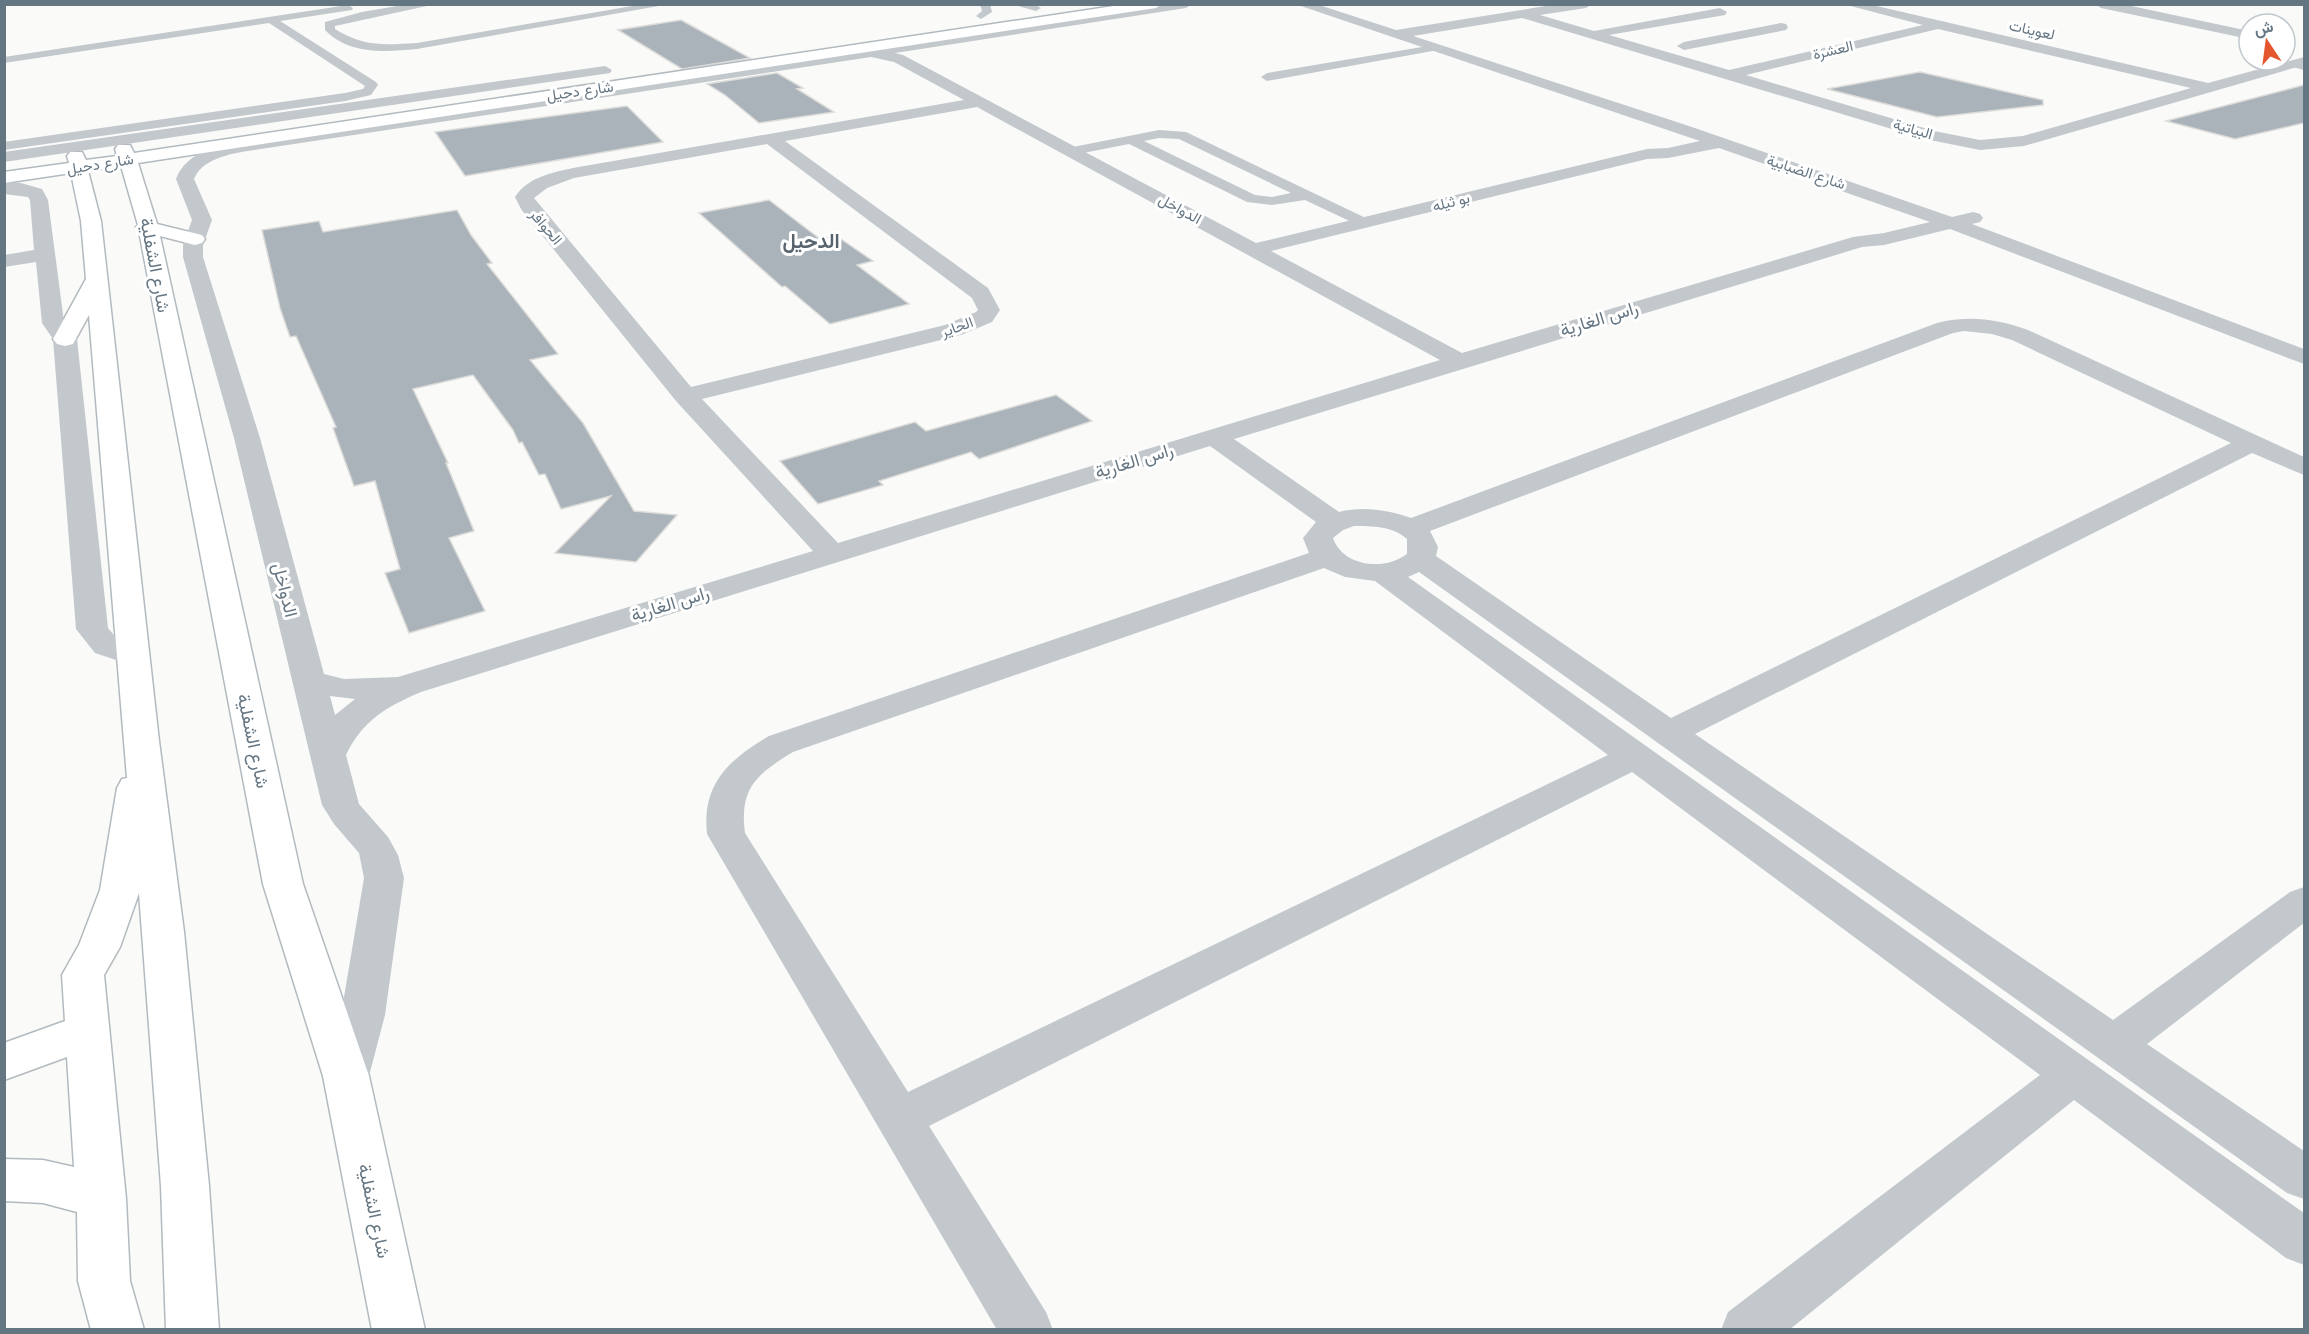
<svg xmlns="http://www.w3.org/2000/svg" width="2309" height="1334" viewBox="0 0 2309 1334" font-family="'PT Sans',Vazirmatn,sans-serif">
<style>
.building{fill:#aab3b9;stroke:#dcdcda;stroke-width:1.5}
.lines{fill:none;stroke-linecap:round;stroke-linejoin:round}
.secondary-casing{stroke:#b3babf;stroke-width:3}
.lane{fill:#c3c8cc;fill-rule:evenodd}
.street{fill:#c3c8cc;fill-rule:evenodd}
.secondary{fill:#fff;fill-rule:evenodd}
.labels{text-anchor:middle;stroke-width:6;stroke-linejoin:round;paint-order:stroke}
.far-street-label{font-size:15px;fill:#657683;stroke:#fff}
.street-label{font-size:18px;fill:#657683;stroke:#fff}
.far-district-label{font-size:20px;font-weight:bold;fill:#57646e;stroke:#fff}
</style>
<rect width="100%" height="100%" fill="#fafaf8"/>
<g class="building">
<path d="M 681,20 L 750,58 L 682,69 L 618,30 Z"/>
<path d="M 1920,72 L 2043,100 L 2043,105 L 1937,117 L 1827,89 Z"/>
<path d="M 777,73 L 803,88 L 797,89 L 834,112 L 759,123 L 725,95 L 707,84 Z"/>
<path d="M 2304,85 L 2304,123 L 2235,139 L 2166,121 Z"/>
<path d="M 627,106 L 663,142 L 465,176 L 435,132 Z"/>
<path d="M 769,200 L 820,239 L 835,235 L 873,261 L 857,265 L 909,304 L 830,324 L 785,286 L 782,287 L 699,213 Z"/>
<path d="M 457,210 L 471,235 L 492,263 L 487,264 L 558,354 L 530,360 L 583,423 L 634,511 L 677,515 L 636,562 L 555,553 L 611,496 L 561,509 L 545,474 L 539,475 L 522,442 L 519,443 L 513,430 L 473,375 L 413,389 L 448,463 L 446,463 L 474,531 L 449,538 L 485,611 L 409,633 L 385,573 L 400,569 L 375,481 L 354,486 L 333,428 L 336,427 L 296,336 L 290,337 L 280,308 L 262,230 L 319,221 L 323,232 Z"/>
<path d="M 1056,395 L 1092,421 L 979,459 L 971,452 L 879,481 L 883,485 L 818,504 L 780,461 L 915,422 L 926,431 Z"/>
</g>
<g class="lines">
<g class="secondary-casing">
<path id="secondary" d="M 1127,4 L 1162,4 L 1156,8 L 138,163 L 157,224 L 202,235 L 205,239 L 202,243 L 195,245 L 160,236 L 303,884 L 369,1076 L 425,1330 L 372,1330 L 323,1076 L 263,884 L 139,231 L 136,227 L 138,225 L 121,166 L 88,171 L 101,221 L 159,741 L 184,932 L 209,1186 L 219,1330 L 166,1330 L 161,1186 L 139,893 L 120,947 L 104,975 L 126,1199 L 130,1281 L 144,1330 L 91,1330 L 78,1281 L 77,1212 L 43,1203 L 4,1201 L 4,1159 L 43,1160 L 74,1167 L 67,1057 L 4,1080 L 4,1043 L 65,1021 L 62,975 L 79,945 L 100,890 L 117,788 L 122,779 L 127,778 L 89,315 L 73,344 L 65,346 L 57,344 L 53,339 L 86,279 L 81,221 L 71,173 L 4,183 L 4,172 L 69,163 L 67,156 L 70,152 L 82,152 L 86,160 L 117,156 L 115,149 L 118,145 L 130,145 L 134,153 Z"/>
</g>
<g class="lane">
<path d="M 409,4 L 436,4 L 335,26 L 335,29 C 364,47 384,45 417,43 L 644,4 L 670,4 L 417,49 C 385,52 349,55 325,30 L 325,22 L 362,12 Z"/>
<path d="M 980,4 L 990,4 L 992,12 L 981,19 L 976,16 L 982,11 Z"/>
<path d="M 1010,4 L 1034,4 L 1041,8 L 1036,11 Z"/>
<path d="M 348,5 L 353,8 L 352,10 L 280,21 L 376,82 L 378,85 L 371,95 L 345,101 L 4,150 L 4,142 L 345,93 L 363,89 L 365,86 L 269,23 L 4,63 L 4,57 Z"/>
<path d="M 1434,45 L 1438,46 L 1438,50 L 1267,81 L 1261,77 L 1267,73 Z"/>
<path d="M 2293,61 L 2304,64 L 2304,70 L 2289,66 L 2289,62 Z"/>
<path d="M 1159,130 L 1186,132 L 1370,220 L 1373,223 L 1365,228 L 1360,226 L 1305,200 L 1272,205 L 1247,202 L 1129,144 L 1073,155 L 1066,151 L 1073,147 ZM 1159,138 L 1179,139 L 1291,193 L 1272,197 L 1255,195 L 1144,141 Z"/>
</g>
<g class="street">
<path d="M 1157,4 L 1192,4 L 1186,8 L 895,53 L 903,55 L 1256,243 L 1647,149 L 1668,148 L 1700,141 L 1295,4 L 1316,4 L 1396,30 L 1558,4 L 1592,4 L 1586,8 L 1540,15 L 1594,31 L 1720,8 L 1727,12 L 1725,15 L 1609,35 L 1729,70 L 1923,25 L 1843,4 L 1868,4 L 2208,83 L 2304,57 L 2304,65 L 2024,146 L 1980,150 L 1925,139 L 1522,18 L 1413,36 L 1686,125 L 1952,217 L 1973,212 L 1980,214 L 1983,218 L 1980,222 L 1972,224 L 2304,349 L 2304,364 L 1950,229 L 1884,245 L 1862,247 L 1234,439 L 1339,512 C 1363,506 1388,510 1411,518 L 1937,323 C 1969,315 1997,319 2028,330 L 2304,457 L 2304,475 L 2252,453 L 1695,734 L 2113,1020 L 2290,892 L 2304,887 L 2304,923 L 2147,1044 L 2304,1151 L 2304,1199 L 2287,1193 L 1419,572 L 1408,577 L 2304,1213 L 2304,1265 L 2286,1258 L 2074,1100 L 1789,1330 L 1721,1330 L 1728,1312 L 2040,1075 L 1632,772 L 929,1126 L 1046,1312 L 1053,1330 L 997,1330 L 707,834 C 702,784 728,760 769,736 L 1309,553 L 1303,538 L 1316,522 L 1210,446 L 421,692 C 386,707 363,720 346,755 L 359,804 L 388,837 L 398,855 L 404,878 L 385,1015 L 369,1076 L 362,1089 L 346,1095 L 330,1089 L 323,1076 L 341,1015 L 364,878 L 359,853 L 334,824 L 322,805 L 234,438 L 183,257 L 183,245 L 192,220 L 176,179 C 187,150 221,145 248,140 ZM 1938,29 L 2191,88 L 2023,136 L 1980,140 L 1934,131 L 1746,75 ZM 871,57 L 894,62 L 964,100 L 573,168 C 551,173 528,177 515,197 L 521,209 L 676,401 L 813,551 L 398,677 L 344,679 L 324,674 L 260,438 L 203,257 L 203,245 L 212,220 L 194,179 C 202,159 229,154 248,151 ZM 977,107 L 1440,360 L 838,543 L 702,399 L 961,335 L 992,322 L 1000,310 L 988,288 L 785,141 ZM 767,144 L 972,298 L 978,310 L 976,312 L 945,325 L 691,387 L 534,198 L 547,188 L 574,178 ZM 1719,148 L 1930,222 L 1884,233 L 1853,237 L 1462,353 L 1271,251 L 1647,159 L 1668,158 ZM 1964,331 L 1992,334 L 2012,340 L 2231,443 L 1671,718 L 1436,556 L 1438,547 L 1430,531 L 1953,333 ZM 1354,526 C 1372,526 1393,526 1407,539 L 1407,554 C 1385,571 1343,567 1333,538 L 1343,530 ZM 1324,568 L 1345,577 L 1375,581 L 1608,755 L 908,1092 L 745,833 C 739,788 757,774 793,752 ZM 330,696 L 355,699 L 335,715 Z"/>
<path d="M 2095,4 L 2122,4 L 2249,31 L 2249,39 L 2101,8 Z"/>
<path d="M 1781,23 L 1786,24 L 1788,27 L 1786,30 L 1684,50 L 1677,46 L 1684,42 Z"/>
<path d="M 605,66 L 612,70 L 610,73 L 4,162 L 4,152 Z"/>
<path d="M 4,182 L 21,183 L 42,189 L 48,200 L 64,322 L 77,339 L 108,628 L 117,639 L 146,649 L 150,656 L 146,663 L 134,666 L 95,653 L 76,629 L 53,339 L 42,323 L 36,262 L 4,267 L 4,255 L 34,250 L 30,200 L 28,197 L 4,194 Z"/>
</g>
<use href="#secondary" class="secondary"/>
</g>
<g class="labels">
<g class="far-street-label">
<text transform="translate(2032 30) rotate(13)" y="5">لعوينات</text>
<text transform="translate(1833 50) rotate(-13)" y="5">العشرة</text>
<text transform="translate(580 91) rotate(-8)" y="5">شارع دحيل</text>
<text transform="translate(1913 129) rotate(16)" y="5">البياتية</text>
<text transform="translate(100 164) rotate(-9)" y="5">شارع دحيل</text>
<text transform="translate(1806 172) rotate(18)" y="5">شارع الضبابية</text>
<text transform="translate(1451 202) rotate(-14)" y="5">بو ثيله</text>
<text transform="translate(1180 209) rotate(29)" y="5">الدواخل</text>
<text transform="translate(546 227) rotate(50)" y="5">الحوافر</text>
<text transform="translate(957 327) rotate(-20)" y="5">الحاير</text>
</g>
<g class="street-label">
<text transform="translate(155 265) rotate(79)" y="6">شارع الشفلية</text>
<text transform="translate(1599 319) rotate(-17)" y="6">راس الغارية</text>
<text transform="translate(1134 461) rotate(-17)" y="6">راس الغارية</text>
<text transform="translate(285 590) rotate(76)" y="6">الدواخل</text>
<text transform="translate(670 604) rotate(-17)" y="6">راس الغارية</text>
<text transform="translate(253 741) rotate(78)" y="6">شارع الشفلية</text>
<text transform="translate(374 1211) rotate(78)" y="6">شارع الشفلية</text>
</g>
<g class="far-district-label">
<text x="811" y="248">الدحيل</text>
</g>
</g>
<rect width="2309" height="1334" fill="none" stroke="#657683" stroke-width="12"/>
<g transform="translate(2267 42) rotate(347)"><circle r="28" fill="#ffffff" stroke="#c1c8cd" stroke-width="1.5"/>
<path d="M0-4.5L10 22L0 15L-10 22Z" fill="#e4572e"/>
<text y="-9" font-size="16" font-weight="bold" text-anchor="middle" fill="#657683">ش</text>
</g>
</svg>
